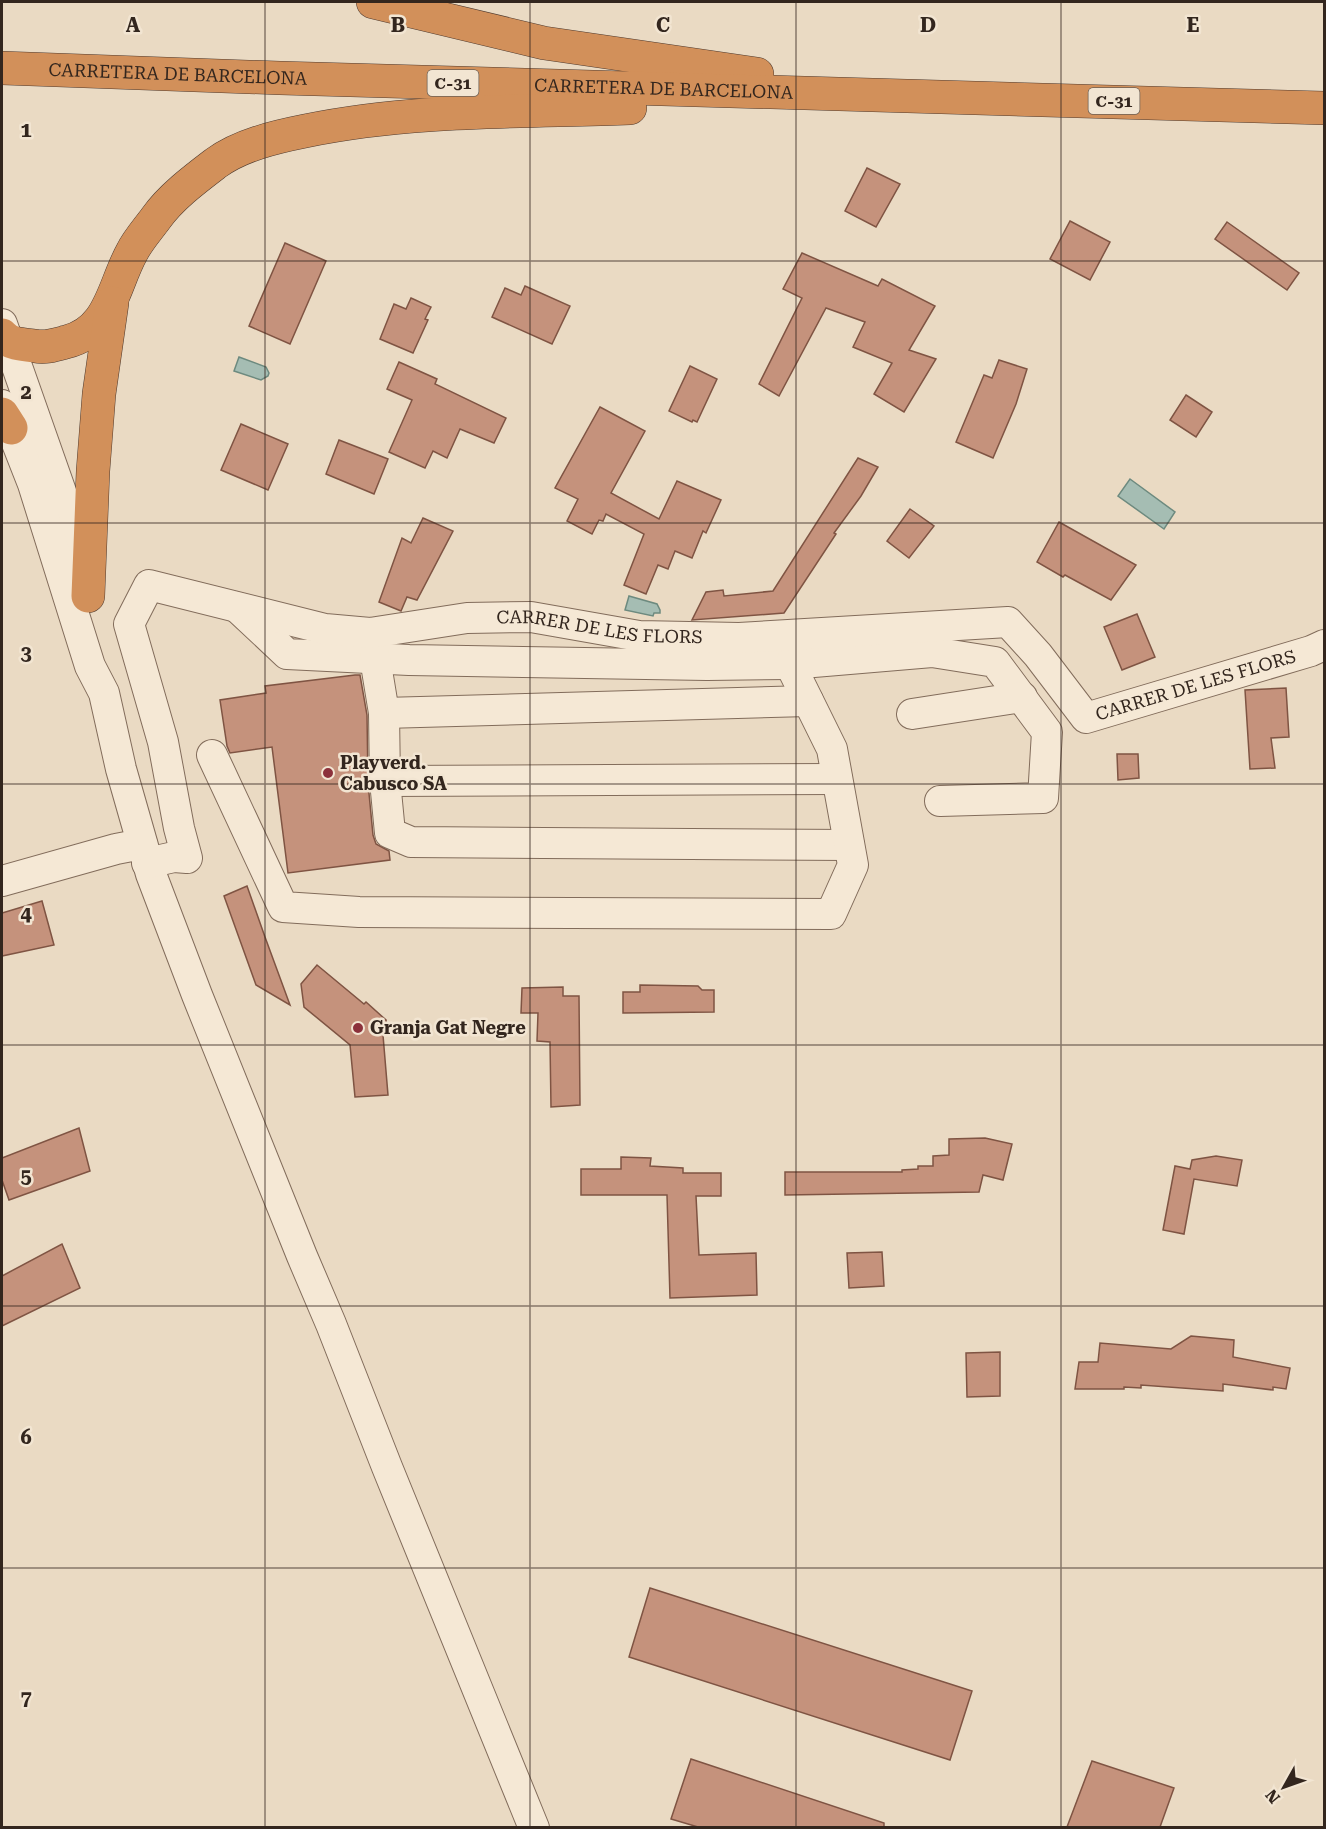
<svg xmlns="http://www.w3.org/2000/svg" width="1326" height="1829" viewBox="0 0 1326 1829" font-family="'Roboto Serif',serif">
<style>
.water{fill:#a5bdb3;stroke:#6d8a7f;stroke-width:1.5}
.building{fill:#c5927c;stroke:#7f5443;stroke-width:1.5}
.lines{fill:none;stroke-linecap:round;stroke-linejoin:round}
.minor-casing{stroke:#826c5b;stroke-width:32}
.highway-casing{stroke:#503b2f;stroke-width:34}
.minor{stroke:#f5e8d5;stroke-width:30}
.highway{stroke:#d2905a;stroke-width:33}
.grid{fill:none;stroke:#33261e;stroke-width:1.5;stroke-opacity:0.55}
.poi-dot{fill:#8c313b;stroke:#f2e5d2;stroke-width:2}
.labels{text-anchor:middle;stroke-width:5;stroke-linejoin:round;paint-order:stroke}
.shield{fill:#f2e5d2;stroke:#6c5f54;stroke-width:1.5}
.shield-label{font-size:16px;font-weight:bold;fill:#33261e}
.street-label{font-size:18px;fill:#33261e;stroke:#f2e5d2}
.poi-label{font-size:18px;font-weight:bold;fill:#33261e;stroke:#f2e5d2;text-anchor:start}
.grid-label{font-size:20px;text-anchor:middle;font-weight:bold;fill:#33261e;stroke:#f2e5d2;stroke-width:5;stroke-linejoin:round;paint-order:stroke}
</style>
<rect width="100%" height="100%" fill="#eadac3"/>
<g class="water">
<path d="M 239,357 L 266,367 L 269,373 L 268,376 L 261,380 L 234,371 Z"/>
<path d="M 1130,479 L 1175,512 L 1164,529 L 1118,496 Z"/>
<path d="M 629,596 L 657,604 L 660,610 L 660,613 L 654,613 L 653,616 L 625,610 Z"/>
</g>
<g class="building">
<path d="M 867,168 L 900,184 L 876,227 L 845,211 Z"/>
<path d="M 1070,221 L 1110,242 L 1090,280 L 1050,259 Z"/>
<path d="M 1227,222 L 1299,273 L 1287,290 L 1215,239 Z"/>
<path d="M 285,243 L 326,261 L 290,344 L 249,326 Z"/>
<path d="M 802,253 L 878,286 L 882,279 L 935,306 L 909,350 L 936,359 L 904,412 L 874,394 L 892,363 L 853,347 L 865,322 L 826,308 L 779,396 L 759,384 L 802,298 L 783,289 Z"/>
<path d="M 525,286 L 570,306 L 552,344 L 492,317 L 505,288 L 521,295 Z"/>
<path d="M 411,298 L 431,307 L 425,319 L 428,320 L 413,353 L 380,339 L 394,304 L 406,309 Z"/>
<path d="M 999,360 L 1027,369 L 1016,404 L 993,458 L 956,442 L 984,375 L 992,378 Z"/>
<path d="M 399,362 L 437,379 L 435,384 L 506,418 L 494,443 L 460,429 L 447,458 L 433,451 L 425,468 L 389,452 L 412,400 L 387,389 Z"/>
<path d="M 690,366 L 717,379 L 697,422 L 693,420 L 692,422 L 669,411 Z"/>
<path d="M 1186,395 L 1212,412 L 1196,437 L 1170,420 Z"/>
<path d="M 600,407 L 645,431 L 611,493 L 659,519 L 677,481 L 721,500 L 706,533 L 703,531 L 692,558 L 675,551 L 668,569 L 658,565 L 646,594 L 624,585 L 644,534 L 606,514 L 603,521 L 599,520 L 592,534 L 567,521 L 578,499 L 555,488 Z"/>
<path d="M 241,424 L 288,444 L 268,490 L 221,470 Z"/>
<path d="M 339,440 L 388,459 L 374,494 L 326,474 Z"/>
<path d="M 858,458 L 878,467 L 861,496 L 834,533 L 836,534 L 784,613 L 692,620 L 706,592 L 723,590 L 724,596 L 773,591 Z"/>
<path d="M 910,509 L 934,526 L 909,558 L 887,541 Z"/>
<path d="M 423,518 L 453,531 L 417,600 L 407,597 L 401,611 L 379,602 L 402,538 L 411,543 Z"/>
<path d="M 1059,522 L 1136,565 L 1111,600 L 1065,575 L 1063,577 L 1037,562 Z"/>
<path d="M 1137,614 L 1155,657 L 1122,670 L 1104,627 Z"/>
<path d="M 355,675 L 360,675 L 367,715 L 368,783 L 373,835 L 376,844 L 389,851 L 390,860 L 288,873 L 272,747 L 230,753 L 227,746 L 220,700 L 266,693 L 265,686 Z"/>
<path d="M 1286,688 L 1289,737 L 1271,738 L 1275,768 L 1250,769 L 1245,690 Z"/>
<path d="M 1117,754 L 1138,754 L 1139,778 L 1118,780 Z"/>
<path d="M 247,886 L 265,937 L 290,1005 L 256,985 L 224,896 Z"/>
<path d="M 42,901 L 54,945 L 2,956 L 2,913 Z"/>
<path d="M 317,965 L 364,1004 L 366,1002 L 386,1020 L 388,1034 L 383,1035 L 388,1095 L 355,1097 L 350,1045 L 304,1007 L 301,984 Z"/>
<path d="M 640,985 L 698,986 L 702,990 L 714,990 L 714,1012 L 623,1013 L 623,992 L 640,992 Z"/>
<path d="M 563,987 L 563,996 L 579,996 L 580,1105 L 551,1107 L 550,1042 L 537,1041 L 538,1013 L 521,1013 L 522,988 Z"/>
<path d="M 79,1128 L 90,1171 L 9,1200 L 2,1180 L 2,1158 Z"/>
<path d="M 985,1138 L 1012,1144 L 1003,1180 L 983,1175 L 979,1192 L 785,1195 L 785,1172 L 902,1172 L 902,1170 L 918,1169 L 918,1166 L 933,1166 L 933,1156 L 949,1155 L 949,1139 Z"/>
<path d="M 1216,1156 L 1242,1160 L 1237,1186 L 1194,1179 L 1184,1234 L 1163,1230 L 1175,1166 L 1190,1169 L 1192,1160 Z"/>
<path d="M 621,1157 L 651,1158 L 650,1166 L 683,1168 L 683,1173 L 721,1173 L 721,1196 L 696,1196 L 699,1255 L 756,1253 L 757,1295 L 670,1298 L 667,1195 L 581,1195 L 581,1169 L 621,1169 Z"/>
<path d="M 62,1244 L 80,1288 L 2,1326 L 2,1276 Z"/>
<path d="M 882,1252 L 884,1286 L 849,1288 L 847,1253 Z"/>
<path d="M 1191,1336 L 1234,1340 L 1233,1357 L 1290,1368 L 1286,1389 L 1273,1387 L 1273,1390 L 1223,1384 L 1223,1391 L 1141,1385 L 1141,1388 L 1124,1387 L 1124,1389 L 1075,1389 L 1079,1362 L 1098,1362 L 1100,1343 L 1171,1349 Z"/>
<path d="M 1000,1352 L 1000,1396 L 967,1397 L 966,1353 Z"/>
<path d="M 650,1588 L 972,1691 L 950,1760 L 629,1657 Z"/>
<path d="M 691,1759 L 884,1823 L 884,1827 L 698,1827 L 671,1819 Z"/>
<path d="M 1092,1761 L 1174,1788 L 1160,1827 L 1067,1827 Z"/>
</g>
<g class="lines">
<g class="minor-casing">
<g id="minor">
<path d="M 2,324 L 72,523 L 83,574"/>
<path d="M 2,405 L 33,484 L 90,666 L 104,693 L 121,769 L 151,874 L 197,995 L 302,1256 L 331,1324 L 387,1467 L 534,1828"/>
<path d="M 238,608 L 287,654 L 409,660 L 707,665 L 790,664 L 932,652 L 995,662 L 1047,732 L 1043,798 L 940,801"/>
<path d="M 375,658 L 384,713 L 385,781 L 390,833 L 411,842 L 849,845"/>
<path d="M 384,713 L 808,701"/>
<path d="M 912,714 L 1022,697"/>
<path d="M 212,755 L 283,907 L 359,912 L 831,914 L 853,865 L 832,749 L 790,664"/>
<path d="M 385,781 L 837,779"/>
<path id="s1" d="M 147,863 L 174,857 L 187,858 L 179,828 L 163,742 L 129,624 L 149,585 L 325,629 L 370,633 L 467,618 L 531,617 L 639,636 L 739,638 L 1008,622 L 1038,655 L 1086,718 L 1311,651 L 1324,645"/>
<path d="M 2,881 L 116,849 L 142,844"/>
</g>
</g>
<g class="highway-casing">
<g id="highway">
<path d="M 373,2 L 544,43 L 757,74"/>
<path id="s2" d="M 2,68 L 280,78 L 1324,108"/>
<path d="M 2,335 C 11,345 22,344 35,346 C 46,348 55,345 66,342 C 111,331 113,286 132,252 C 138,240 148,229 156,218 C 171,197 195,179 216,163 C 241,145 275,137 305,131 C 411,109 521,112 630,108"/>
<path d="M 2,414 L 11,428"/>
<path d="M 88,596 L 93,471 L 99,394 L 112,303"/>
</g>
</g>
<use href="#minor" class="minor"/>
<use href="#highway" class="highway"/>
</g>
<path class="grid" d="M 265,2 L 265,1828M 530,2 L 530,1828M 796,2 L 796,1828M 1061,2 L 1061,1828M 2,261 L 1324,261M 2,523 L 1324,523M 2,784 L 1324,784M 2,1045 L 1324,1045M 2,1306 L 1324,1306M 2,1568 L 1324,1568"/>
<g class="poi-dot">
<circle cx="328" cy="773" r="6"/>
<circle cx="358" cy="1028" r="6"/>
</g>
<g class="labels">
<g class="shield">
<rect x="427.5" y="70" width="51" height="26" rx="4.5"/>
<rect x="1088.5" y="88" width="51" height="26" rx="4.5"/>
</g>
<g class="shield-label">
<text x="453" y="89">C-31</text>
<text x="1114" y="107">C-31</text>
</g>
<g class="street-label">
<text dy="6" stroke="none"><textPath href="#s2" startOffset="176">CARRETERA DE BARCELONA</textPath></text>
<text dy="6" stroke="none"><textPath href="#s2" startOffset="662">CARRETERA DE BARCELONA</textPath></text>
<text dy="6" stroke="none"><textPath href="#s1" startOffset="784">CARRER DE LES FLORS</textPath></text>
<text dy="6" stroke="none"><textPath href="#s1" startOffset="1432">CARRER DE LES FLORS</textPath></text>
</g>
<g class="poi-label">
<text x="340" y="769">Playverd.<tspan x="340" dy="21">Cabusco SA</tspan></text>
<text x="370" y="1034">Granja Gat Negre</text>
</g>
</g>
<g class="grid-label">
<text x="133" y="32">A</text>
<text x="398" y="32">B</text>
<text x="663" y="32">C</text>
<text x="928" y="32">D</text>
<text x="1193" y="32">E</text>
<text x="26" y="137">1</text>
<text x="26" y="399">2</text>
<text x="26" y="660">3</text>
<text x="26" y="921">4</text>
<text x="26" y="1183">5</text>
<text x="26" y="1444">6</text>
<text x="26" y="1705">7</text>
</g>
<rect width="1326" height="1829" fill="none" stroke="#33261e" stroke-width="6"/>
<g transform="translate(1284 1787) rotate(230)" stroke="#f2e5d2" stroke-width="4.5" paint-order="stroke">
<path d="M0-4.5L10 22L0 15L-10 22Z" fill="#33261e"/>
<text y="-9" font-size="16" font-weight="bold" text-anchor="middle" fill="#33261e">N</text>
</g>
</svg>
